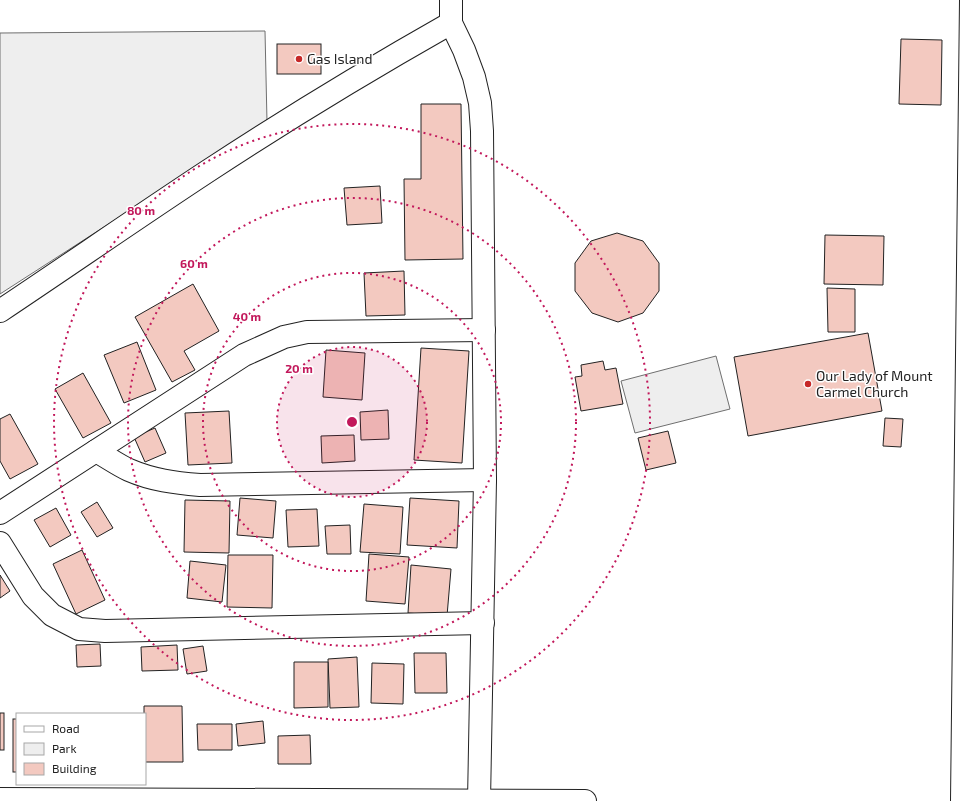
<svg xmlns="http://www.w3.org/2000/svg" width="973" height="801" viewBox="0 0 973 801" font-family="'Exo 2',sans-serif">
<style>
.green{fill:#eee;stroke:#6f6f6f}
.building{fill:#f3c9c0;stroke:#222}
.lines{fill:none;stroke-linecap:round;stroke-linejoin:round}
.street-casing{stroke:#222;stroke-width:24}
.street{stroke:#fff;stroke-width:22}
.ring{fill:none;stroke:#c2185b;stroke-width:2;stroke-dasharray:2 4}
.poi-dot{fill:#c62828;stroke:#fff;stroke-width:1.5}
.labels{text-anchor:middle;stroke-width:3;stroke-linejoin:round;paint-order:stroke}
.poi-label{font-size:14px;fill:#222;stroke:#fff;text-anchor:start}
.centre{fill:#c2185b;stroke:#fff;stroke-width:2}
.ring-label{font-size:12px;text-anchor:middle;font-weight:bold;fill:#c2185b;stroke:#fff;stroke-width:3;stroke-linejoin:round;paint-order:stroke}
</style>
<rect width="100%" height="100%" fill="#fff"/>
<g class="green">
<path d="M 265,31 L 267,122 L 0,294 L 0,33 Z"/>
<path d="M 716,356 L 730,409 L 635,433 L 621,381 Z"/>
</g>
<g class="building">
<path d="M 901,39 L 942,40 L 941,105 L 899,104 Z"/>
<rect x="277" y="44" width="44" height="30"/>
<path d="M 421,104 L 461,104 L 463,259 L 405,260 L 404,179 L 421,179 Z"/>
<path d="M 380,186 L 382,223 L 347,225 L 344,188 Z"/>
<path d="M 617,233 L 643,241 L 659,263 L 659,291 L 643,313 L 618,322 L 592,313 L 575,291 L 575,263 L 591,241 Z"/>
<path d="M 825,235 L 884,236 L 883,285 L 824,284 Z"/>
<path d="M 404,271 L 405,315 L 366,316 L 364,273 Z"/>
<path d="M 193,284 L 219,331 L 184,351 L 195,370 L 172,382 L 135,317 Z"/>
<path d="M 827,288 L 855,289 L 855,332 L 828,332 Z"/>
<path d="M 868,333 L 882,411 L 748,436 L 734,357 Z"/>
<path d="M 137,342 L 156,390 L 124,403 L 104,355 Z"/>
<path d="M 421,348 L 469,351 L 462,463 L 414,460 Z"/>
<path d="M 326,350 L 365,353 L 362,400 L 323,397 Z"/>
<path d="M 603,361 L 605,370 L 616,368 L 623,404 L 581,411 L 575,377 L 582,376 L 581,365 Z"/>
<path d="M 83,373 L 111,423 L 83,438 L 55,389 Z"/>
<path d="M 388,410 L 389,439 L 361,440 L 360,412 Z"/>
<path d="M 229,411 L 232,463 L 188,465 L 185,413 Z"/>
<path d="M 10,414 L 38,464 L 10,479 L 0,461 L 0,419 Z"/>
<path d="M 885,418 L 903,419 L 901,447 L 883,446 Z"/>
<path d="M 155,428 L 166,453 L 145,462 L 134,437 Z"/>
<path d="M 668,431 L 676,463 L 646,470 L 638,438 Z"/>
<path d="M 354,435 L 355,461 L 322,463 L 321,436 Z"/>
<path d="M 240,498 L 276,501 L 273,538 L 237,535 Z"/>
<path d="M 410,498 L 459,501 L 457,548 L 407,545 Z"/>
<path d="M 185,500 L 230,501 L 229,553 L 184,552 Z"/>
<path d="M 97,502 L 113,528 L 97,537 L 81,512 Z"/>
<path d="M 364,504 L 403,507 L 400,554 L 360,552 Z"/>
<path d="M 56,508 L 71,535 L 50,547 L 34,520 Z"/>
<path d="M 317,509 L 319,546 L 288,547 L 286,510 Z"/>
<path d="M 350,525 L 351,554 L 327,554 L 325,526 Z"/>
<path d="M 82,550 L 105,600 L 76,614 L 53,564 Z"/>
<path d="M 369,554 L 409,557 L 405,604 L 366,601 Z"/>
<path d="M 228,555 L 273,555 L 272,608 L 227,607 Z"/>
<path d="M 190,561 L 226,565 L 222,602 L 187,598 Z"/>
<path d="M 411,565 L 451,569 L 447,616 L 408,613 Z"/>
<path d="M 0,575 L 10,591 L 0,598 Z"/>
<path d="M 100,644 L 101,666 L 77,667 L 76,645 Z"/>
<path d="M 177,645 L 178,670 L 142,671 L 141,647 Z"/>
<path d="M 203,646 L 207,671 L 187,674 L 183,649 Z"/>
<path d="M 414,653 L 446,653 L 447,693 L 415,693 Z"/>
<path d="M 357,657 L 359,707 L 330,708 L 328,659 Z"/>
<path d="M 294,662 L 328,662 L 328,707 L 294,708 Z"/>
<path d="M 372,663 L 404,664 L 403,704 L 371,703 Z"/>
<path d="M 144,706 L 182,706 L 183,762 L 145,762 L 145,714 L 144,714 Z"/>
<rect x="0" y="713" width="4" height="37"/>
<rect x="13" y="719" width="4" height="53"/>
<path d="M 263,721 L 265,743 L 238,746 L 236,724 Z"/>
<path d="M 197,724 L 232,724 L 232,750 L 198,750 Z"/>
<path d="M 310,735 L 311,764 L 278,764 L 278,736 Z"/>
</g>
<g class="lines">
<g class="street-casing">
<g id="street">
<path d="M 451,0 L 451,23 L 464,50 L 474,77 L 480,103 L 482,131 L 485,480 L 479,801"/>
<path d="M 0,311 C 69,265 138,217 208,171 C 287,119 368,70 451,23"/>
<path d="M 96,451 C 107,457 118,465 129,470 C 152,480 175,483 200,485 L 485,480"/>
<path d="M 0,513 L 244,355 L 284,337 L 307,332 L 484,330"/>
<path d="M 0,543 L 33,596 L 52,615 L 79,629 L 105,631 L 483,623"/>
<path d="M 0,799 L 585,801"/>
<path d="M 962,801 L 971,0"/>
</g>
</g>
<use href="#street" class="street"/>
</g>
<circle cx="352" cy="422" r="75" fill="#c2185b" fill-opacity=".12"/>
<g class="ring">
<circle cx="352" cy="422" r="75"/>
<circle cx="352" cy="422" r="149"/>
<circle cx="352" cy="422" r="224"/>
<circle cx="352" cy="422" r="298"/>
</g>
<g class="poi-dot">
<circle cx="299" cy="59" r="4"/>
<circle cx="808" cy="384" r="4"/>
</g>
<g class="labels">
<g class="poi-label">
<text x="307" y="64">Gas Island</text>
<text x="816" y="381">Our Lady of Mount<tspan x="816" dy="16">Carmel Church</tspan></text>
</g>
</g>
<circle cx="352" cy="422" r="6" class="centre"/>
<g class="ring-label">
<text x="141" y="215">80 m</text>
<text x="194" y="268">60 m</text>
<text x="247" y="321">40 m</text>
<text x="299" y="373">20 m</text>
</g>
<rect x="16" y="713" width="130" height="72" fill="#ffffff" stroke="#a7a7a7"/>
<rect x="24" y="726" width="20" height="6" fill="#ffffff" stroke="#a7a7a7"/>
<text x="52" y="733" font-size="12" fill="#222222">Road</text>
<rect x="24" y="743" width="20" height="12" fill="#eeeeee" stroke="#a7a7a7"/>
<text x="52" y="753" font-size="12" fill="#222222">Park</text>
<rect x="24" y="763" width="20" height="12" fill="#f3c9c0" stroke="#a7a7a7"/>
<text x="52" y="773" font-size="12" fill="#222222">Building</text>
</svg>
